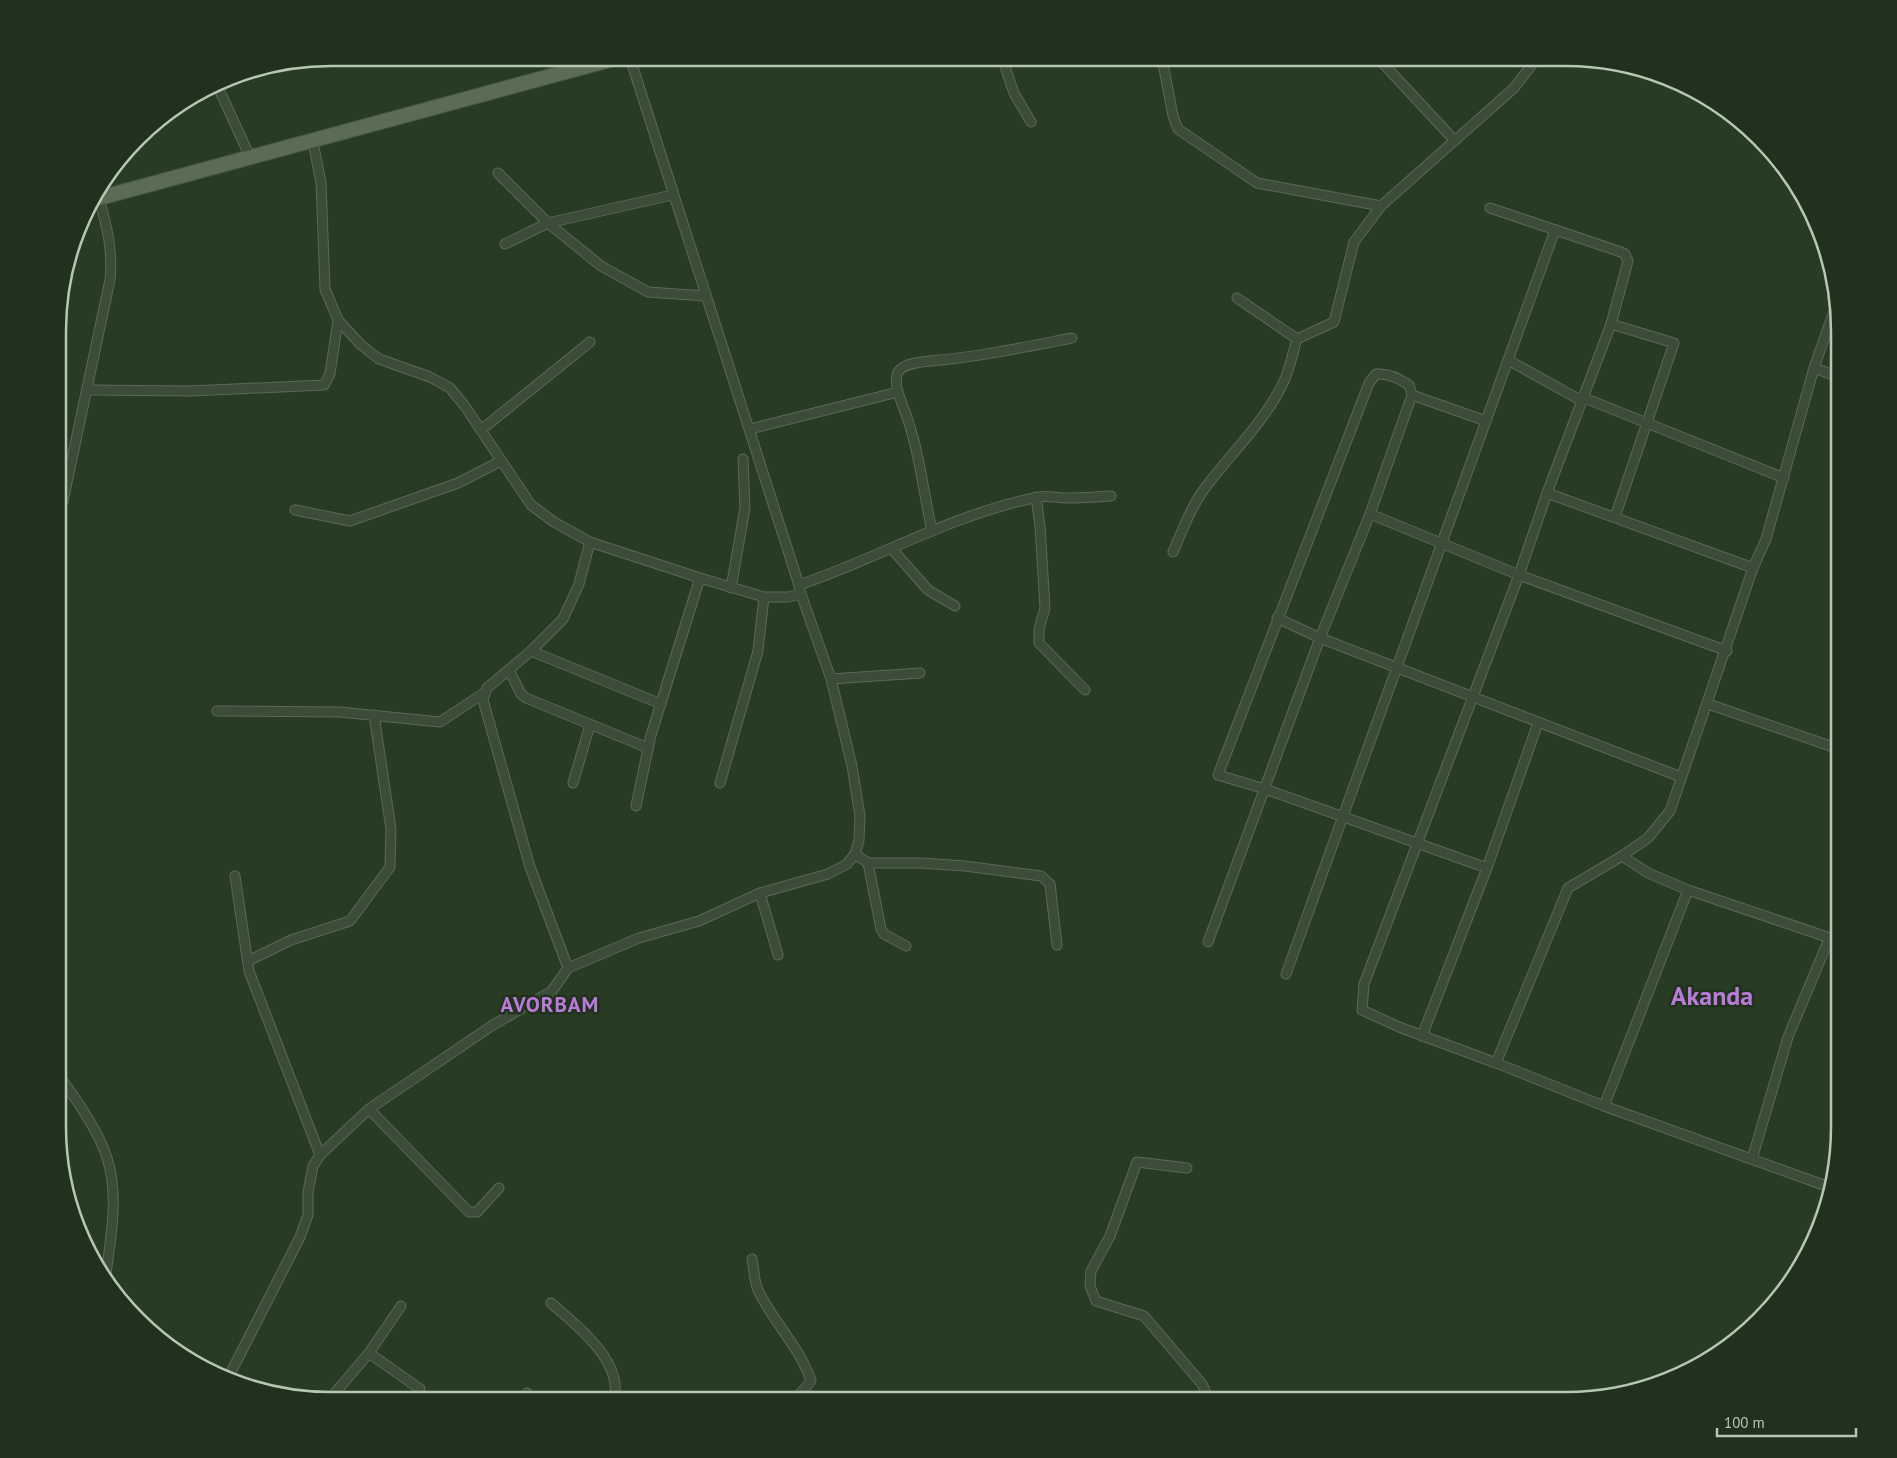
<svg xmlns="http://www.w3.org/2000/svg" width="1897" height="1458" viewBox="0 0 1897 1458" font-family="'PT Sans',sans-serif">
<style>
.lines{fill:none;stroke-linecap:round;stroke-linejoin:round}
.minor-casing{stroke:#596a56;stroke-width:11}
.primary-casing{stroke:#475844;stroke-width:16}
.minor{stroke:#3b4c38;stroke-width:9}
.primary{stroke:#5a6c56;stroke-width:14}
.labels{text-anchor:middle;stroke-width:5;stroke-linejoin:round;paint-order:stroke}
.district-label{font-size:21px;font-weight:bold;letter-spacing:1px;fill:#ba7bd9;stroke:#20311d}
.town-label{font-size:26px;font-weight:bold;fill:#ba7bd9;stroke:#20311d}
.rim{fill:none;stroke:#b6c8b3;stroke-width:2.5}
</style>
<rect width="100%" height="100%" fill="#283c24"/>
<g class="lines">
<g class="minor-casing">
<g id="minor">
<path d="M 630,58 L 799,585"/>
<path d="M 1002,58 L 1014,93 L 1031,122"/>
<path d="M 1162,58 L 1173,116 L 1178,129 L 1257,183 L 1381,206"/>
<path d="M 1378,58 L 1455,141"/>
<path d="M 218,87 L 251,159"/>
<path d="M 498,173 L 548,223 L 601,266 L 648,292 L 705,296"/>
<path d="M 1490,208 L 1621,252 L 1625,254 L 1628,261 L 1611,324 L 1547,493 L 1519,575 L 1364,984 L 1362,1010 L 1399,1027 L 1496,1063 L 1604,1106 L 1829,1187"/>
<path d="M 505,244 L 548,223 L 672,195"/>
<path d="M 1237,298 L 1297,339"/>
<path d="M 1611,324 L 1674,343 L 1615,517"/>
<path d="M 1508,360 L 1582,401"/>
<path d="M 1814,368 L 1839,377"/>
<path d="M 88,390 L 190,391 L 324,385 L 330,374 L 338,320"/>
<path d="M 1412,395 L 1486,421"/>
<path d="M 1582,397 L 1784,478"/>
<path d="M 750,429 L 898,392"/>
<path d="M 481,430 L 590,342"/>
<path d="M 1547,493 L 1753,568"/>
<path d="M 1036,497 L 1040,526 L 1045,608 L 1039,629 L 1039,643 L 1085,690"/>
<path d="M 63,501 L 110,280 C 113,251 107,226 99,199"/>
<path d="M 295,510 L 350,521 L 458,483 L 501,461"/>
<path d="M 1370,514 L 1519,575 L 1727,651"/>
<path d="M 932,531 C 923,490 919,448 904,409 C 900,398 893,383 898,372 C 904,363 920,362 930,361 C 978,357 1025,347 1072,338"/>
<path d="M 892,549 L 928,590 L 955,606"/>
<path d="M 1173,552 C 1183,529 1192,504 1208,484 C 1234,450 1267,419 1285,379 C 1290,367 1293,352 1297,339 L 1334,322 L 1354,242 L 1381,206 L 1514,88 L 1537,58"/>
<path d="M 731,588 L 745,508 L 743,459"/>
<path d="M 800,591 L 799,585 C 879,558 955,513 1039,497 C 1048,495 1057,498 1066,498 C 1081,498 1096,497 1111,496"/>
<path d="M 1277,618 L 1320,638 L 1681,777"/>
<path d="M 531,651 L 661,704"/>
<path d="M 509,670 L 521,694 L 526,698 L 648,748"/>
<path d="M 831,679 L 920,673"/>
<path d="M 1708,704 L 1839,749"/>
<path d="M 217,711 L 340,712 L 440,722 L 484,693"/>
<path d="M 573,783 L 590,725"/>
<path d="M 720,783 L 758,651 L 764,597"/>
<path d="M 636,806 L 651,735 L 700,578"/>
<path d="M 855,854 L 868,863 L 921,863 L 965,866 L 1041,876 L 1050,884 L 1057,945"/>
<path d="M 1622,856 L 1648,873 L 1688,890 L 1839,941"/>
<path d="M 868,863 L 881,929 L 884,934 L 906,946"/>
<path d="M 235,876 L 249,971 L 320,1155"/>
<path d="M 760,893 L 778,955"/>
<path d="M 1208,942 L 1320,638 L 1370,514 L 1412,395 L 1409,385 C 1399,378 1388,373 1376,374 L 1369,383 L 1218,775 L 1265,789 L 1487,868"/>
<path d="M 248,961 L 291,940 L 350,921 L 390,867 L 391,829 L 374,715"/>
<path d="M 568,968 L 530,867 L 483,700 L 487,688 L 531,651 L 563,619 L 579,584 L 590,542"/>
<path d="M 1286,974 L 1555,230"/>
<path d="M 1422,1036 L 1487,868 L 1538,723"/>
<path d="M 1496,1063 L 1568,888 L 1622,856 L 1648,838 L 1670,811 L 1753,568 L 1766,539 L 1814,368 L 1836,305"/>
<path d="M 58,1074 C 75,1098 99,1131 107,1158 C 119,1195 111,1236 106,1274"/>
<path d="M 1604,1106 L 1688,890"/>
<path d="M 369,1109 L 469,1212 L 477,1212 L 499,1188"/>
<path d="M 1752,1159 L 1788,1037 L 1829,939"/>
<path d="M 1187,1168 L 1137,1162 L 1110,1236 L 1091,1271 L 1090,1286 L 1096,1301 L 1144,1316 L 1202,1384 L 1209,1400"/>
<path d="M 752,1259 C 754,1268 754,1281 758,1290 C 773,1322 800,1347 811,1381 L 795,1400"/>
<path d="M 551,1303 C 576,1325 624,1361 614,1400"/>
<path d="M 369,1353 L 420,1389"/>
<path d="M 227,1380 L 300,1237 L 308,1215 L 308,1192 L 313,1166 L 320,1155 L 369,1109 L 493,1025 L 552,991 L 568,968 L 639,938 L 699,921 L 760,893 L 828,874 L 847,864 L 855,854 L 859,840 L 860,816 L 852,766 L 831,679 L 801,594 L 788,597 L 764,597 L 700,578 L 590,542 L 554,522 L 531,505 L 464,405 L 450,388 L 430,377 L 379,359 L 361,345 L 338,320 L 325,289 L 321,183 L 313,142"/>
<path d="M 527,1393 L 533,1400"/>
<path d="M 329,1400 L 369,1353 L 401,1306"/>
</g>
</g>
<g class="primary-casing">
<path id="primary" d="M 92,200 L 617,58"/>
</g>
<use href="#minor" class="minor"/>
<use href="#primary" class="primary"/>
</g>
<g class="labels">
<g class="district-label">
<text x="550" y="1012">AVORBAM</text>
</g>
<g class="town-label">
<text x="1712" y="1005">Akanda</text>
</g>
</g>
<path d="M0 0H1897V1458H0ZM331 66H1566A265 265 0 0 1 1831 331V1127A265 265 0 0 1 1566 1392H331A265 265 0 0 1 66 1127V331A265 265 0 0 1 331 66Z" fill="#20311d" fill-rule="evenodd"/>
<path class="rim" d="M331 66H1566A265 265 0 0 1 1831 331V1127A265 265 0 0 1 1566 1392H331A265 265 0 0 1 66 1127V331A265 265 0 0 1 331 66Z"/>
<path d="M1717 1428v8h139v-8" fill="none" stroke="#b6c8b3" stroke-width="2.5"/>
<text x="1724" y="1428" font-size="15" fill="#b6c8b3" stroke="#20311d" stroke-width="4" paint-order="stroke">100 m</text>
</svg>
